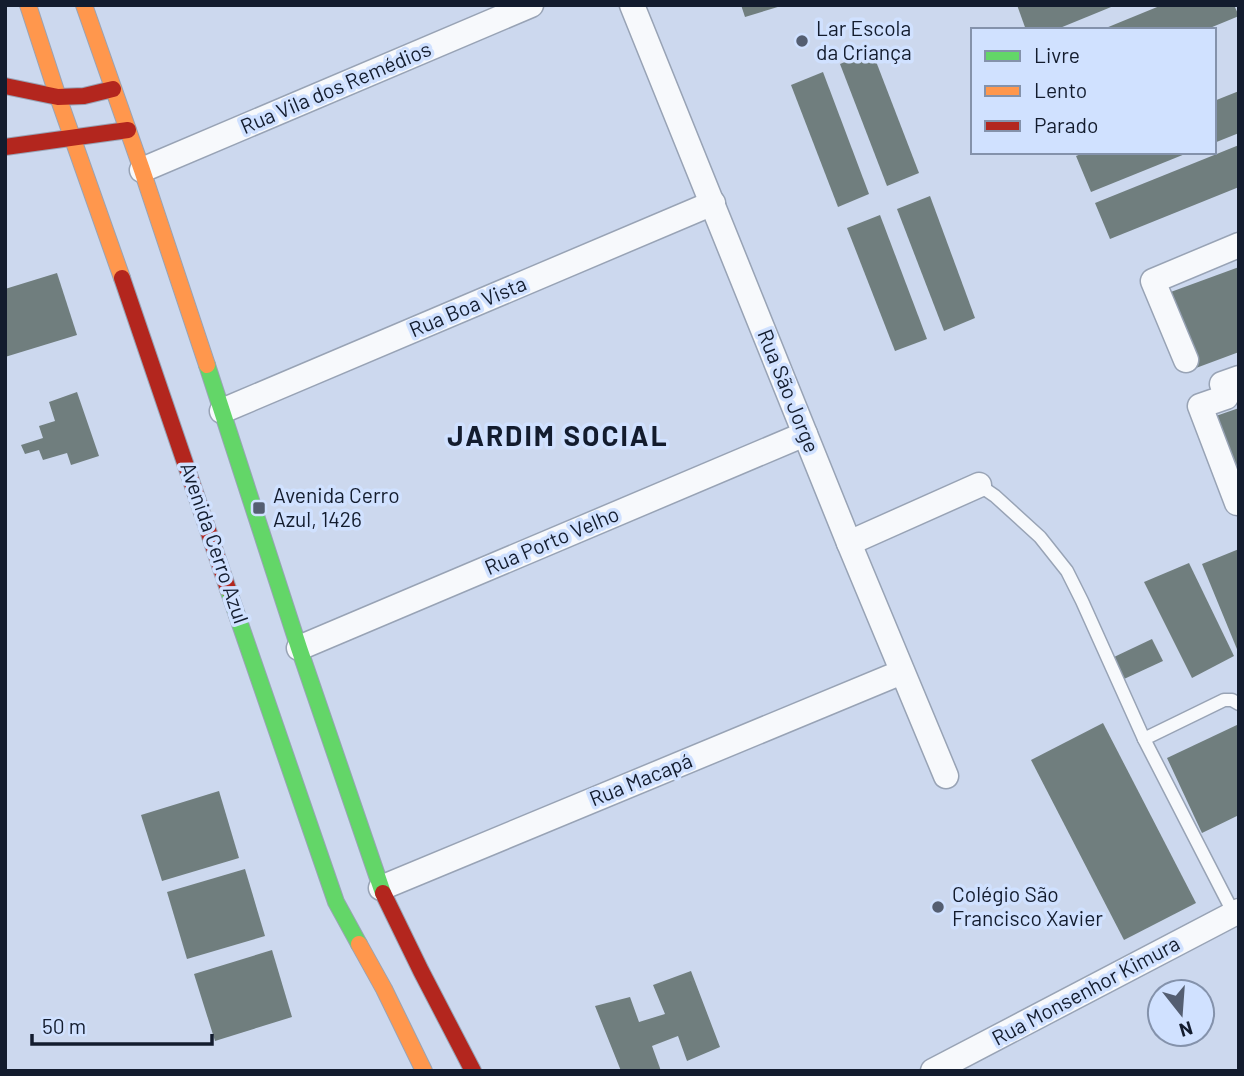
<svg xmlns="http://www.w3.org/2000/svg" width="1244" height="1076" viewBox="0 0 1244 1076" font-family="Barlow,sans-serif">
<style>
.building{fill:#707e7e}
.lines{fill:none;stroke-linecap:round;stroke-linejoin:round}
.lane-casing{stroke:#98a3b5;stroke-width:15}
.street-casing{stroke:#98a3b5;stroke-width:27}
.fast-casing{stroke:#98a3b5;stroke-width:18}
.slow-casing{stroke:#98a3b5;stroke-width:18}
.jam-casing{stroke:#98a3b5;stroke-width:18}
.lane{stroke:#f7f9fc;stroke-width:12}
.street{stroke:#f7f9fc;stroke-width:24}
.fast{stroke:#63d668;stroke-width:16}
.slow{stroke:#ff974d;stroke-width:16}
.jam{stroke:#b3261e;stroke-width:16}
.poi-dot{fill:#545e71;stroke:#d0e1ff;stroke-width:2.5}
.labels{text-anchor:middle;stroke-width:7;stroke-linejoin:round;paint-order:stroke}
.poi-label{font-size:21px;fill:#131c2e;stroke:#d0e1ff;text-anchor:start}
.street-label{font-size:21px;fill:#131c2e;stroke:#d0e1ff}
.district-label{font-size:28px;font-weight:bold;letter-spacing:2px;fill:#131c2e;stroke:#d0e1ff}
</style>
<rect width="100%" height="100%" fill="#ccd8ee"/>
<g class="building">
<path d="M 741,5 L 781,5 L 781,6 L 745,17 Z"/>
<path d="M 1017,5 L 1116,5 L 1055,30 L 1026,30 Z"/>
<path d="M 1162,5 L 1234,5 L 1239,16 L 1205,30 L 1101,30 Z"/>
<path d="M 872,51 L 919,173 L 887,186 L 840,64 Z"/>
<path d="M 823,72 L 869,194 L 838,207 L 791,85 Z"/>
<path d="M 1239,91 L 1239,133 L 1214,143 L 1214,101 Z"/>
<path d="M 1239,145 L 1239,187 L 1110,239 L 1095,203 Z"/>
<path d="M 1086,152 L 1190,152 L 1091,192 L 1076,156 Z"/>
<path d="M 930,196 L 975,318 L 944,331 L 897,209 Z"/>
<path d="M 880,215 L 927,339 L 895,351 L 847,228 Z"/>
<path d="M 1239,267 L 1239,352 L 1196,368 L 1168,293 Z"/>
<path d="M 57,273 L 77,335 L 5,357 L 5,289 Z"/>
<path d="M 77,392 L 99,456 L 71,465 L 67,453 L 43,460 L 39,450 L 25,454 L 21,445 L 43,438 L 39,426 L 55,421 L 49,402 Z"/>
<path d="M 1239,408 L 1239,494 L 1210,418 Z"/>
<path d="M 1239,549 L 1239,654 L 1202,564 Z"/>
<path d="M 1189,563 L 1234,656 L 1192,678 L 1144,582 Z"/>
<path d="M 1152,639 L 1163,661 L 1124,679 L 1114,657 Z"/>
<path d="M 1103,723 L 1196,903 L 1124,940 L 1031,760 Z"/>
<path d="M 1239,724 L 1239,815 L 1202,833 L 1167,758 Z"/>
<path d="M 219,791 L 239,858 L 162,881 L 141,815 Z"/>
<path d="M 245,869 L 265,936 L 187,959 L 167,892 Z"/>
<path d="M 272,950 L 292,1017 L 215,1041 L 194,974 Z"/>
<path d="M 691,971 L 720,1047 L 687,1061 L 678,1036 L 652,1046 L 661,1071 L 621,1071 L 595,1006 L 630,997 L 639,1022 L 665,1014 L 653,985 Z"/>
</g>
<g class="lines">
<g class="lane-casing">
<g id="lane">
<path d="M 979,485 L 995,496 L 1040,537 L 1067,571 L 1082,601 L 1144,739"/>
<path d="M 1234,914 L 1144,739 L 1224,700 L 1232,700 L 1239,704"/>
</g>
</g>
<g class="street-casing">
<g id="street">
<path d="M 632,5 L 849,543 L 946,776"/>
<path d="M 142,170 L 531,5"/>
<path d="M 1186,360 L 1153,281 L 1239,245"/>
<path d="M 1239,378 L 1222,384 L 1226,397 L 1200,406 L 1237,503 L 1239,503"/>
<path d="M 222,411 L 713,203"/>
<path d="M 849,543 L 979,485"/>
<path d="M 299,648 L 805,434"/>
<path d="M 381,888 L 902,672"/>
<path d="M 933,1071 L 1239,911"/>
</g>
</g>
<g class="fast-casing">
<g id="fast">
<path d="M 207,365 L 299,648 L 383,893"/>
<path d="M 228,589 L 336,902 L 359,944"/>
</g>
</g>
<g class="slow-casing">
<g id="slow">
<path d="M 28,5 L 58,97 L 122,278"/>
<path d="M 84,5 L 142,170 L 207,365"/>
<path d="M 359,944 L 384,989 L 424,1071"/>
</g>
</g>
<g class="jam-casing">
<g id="jam">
<path d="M 5,86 L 58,97 L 84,96 L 113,89"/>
<path d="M 5,147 L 128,130"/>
<path d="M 122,278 L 228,589"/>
<path d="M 383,893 L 421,971 L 473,1071"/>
</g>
</g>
<use href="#lane" class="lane"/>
<use href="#street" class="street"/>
<use href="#fast" class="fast"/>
<use href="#slow" class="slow"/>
<use href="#jam" class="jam"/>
</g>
<g class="poi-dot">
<circle cx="802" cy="41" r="7"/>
<rect x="252" y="501" width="14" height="14" rx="3.5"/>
<circle cx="938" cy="907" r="7"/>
</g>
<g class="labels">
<g class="poi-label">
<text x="816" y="36">Lar Escola<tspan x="816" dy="24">da Criança</tspan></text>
<text x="273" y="503">Avenida Cerro<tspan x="273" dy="24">Azul, 1426</tspan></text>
<text x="952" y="902">Colégio São<tspan x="952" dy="24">Francisco Xavier</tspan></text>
</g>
<g class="street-label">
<text transform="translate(336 88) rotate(-23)" y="7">Rua Vila dos Remédios</text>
<text transform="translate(468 307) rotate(-23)" y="7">Rua Boa Vista</text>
<text transform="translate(788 391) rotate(68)" y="7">Rua São Jorge</text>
<text transform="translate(552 541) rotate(-23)" y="7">Rua Porto Velho</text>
<text transform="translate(214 543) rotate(71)" y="7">Avenida Cerro Azul</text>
<text transform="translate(641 780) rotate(-22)" y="7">Rua Macapá</text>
<text transform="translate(1086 991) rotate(-28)" y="7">Rua Monsenhor Kimura</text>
</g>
<g class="district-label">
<text x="558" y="446">JARDIM SOCIAL</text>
</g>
</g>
<rect width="1244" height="1076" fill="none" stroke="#131c2e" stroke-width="14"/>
<rect x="971" y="28" width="245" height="126" fill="#d0e1ff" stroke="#8492ab" stroke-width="2"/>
<rect x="985" y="51" width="35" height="10" fill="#63d668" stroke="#8492ab" stroke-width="2"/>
<text x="1034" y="63" font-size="21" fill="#131c2e">Livre</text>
<rect x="985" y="86" width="35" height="10" fill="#ff974d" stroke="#8492ab" stroke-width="2"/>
<text x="1034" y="98" font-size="21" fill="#131c2e">Lento</text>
<rect x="985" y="121" width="35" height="10" fill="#b3261e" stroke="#8492ab" stroke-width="2"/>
<text x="1034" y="133" font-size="21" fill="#131c2e">Parado</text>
<g transform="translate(1181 1013) rotate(163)"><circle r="33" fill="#d0e1ff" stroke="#8492ab" stroke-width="2"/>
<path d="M0-5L12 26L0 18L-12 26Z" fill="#545e71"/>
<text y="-10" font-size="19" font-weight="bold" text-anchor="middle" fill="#131c2e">N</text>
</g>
<path d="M32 1034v10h180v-10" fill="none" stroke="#131c2e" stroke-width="3.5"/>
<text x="42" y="1034" font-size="21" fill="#131c2e" stroke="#d0e1ff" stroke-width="5" paint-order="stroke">50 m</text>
</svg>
